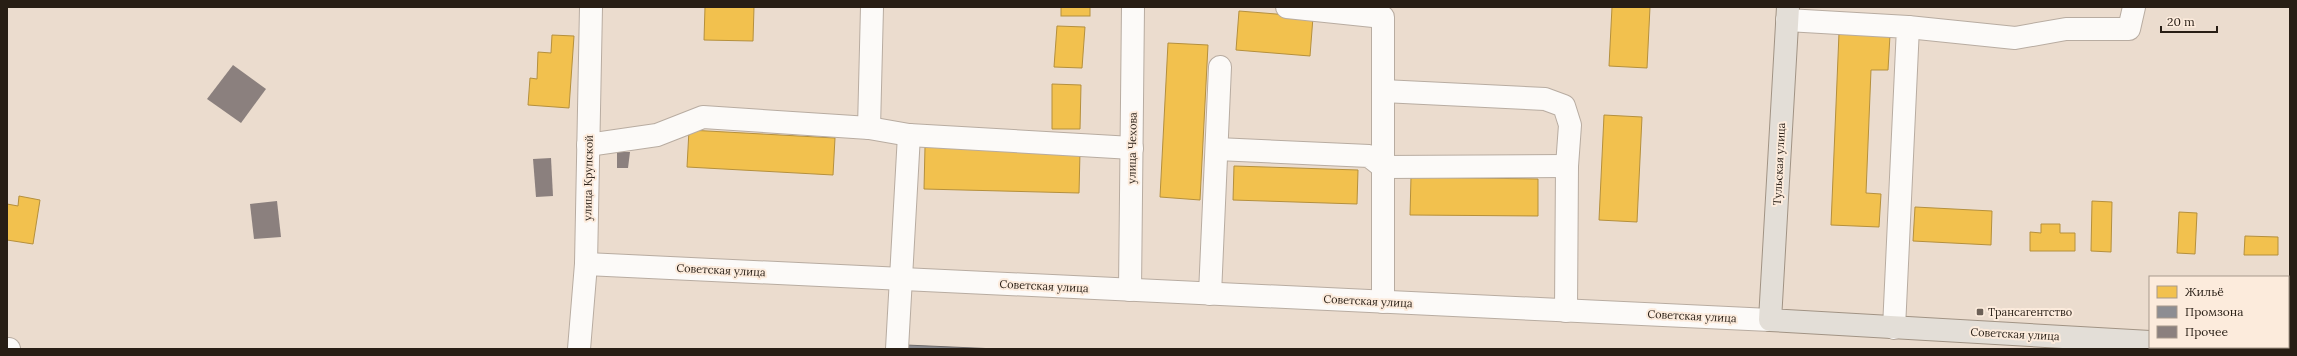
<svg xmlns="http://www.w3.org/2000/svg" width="2297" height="356" viewBox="0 0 2297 356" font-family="Lora,serif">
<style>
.homes{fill:#f2c14e;stroke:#b5903d}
.industry{fill:#8d8d92;stroke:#6f6c6c}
.building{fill:#8b807e}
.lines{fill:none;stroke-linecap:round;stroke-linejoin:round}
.minor-casing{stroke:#b8aca1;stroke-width:24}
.major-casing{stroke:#a19384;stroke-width:24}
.minor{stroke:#fcfaf8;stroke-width:22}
.major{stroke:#e3ded7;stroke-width:22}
.poi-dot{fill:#6c6056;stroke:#fcebdc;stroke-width:1.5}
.labels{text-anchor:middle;stroke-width:4;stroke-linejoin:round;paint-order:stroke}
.street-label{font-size:11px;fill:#281e15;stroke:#fcebdc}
.poi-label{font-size:11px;fill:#281e15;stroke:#fcebdc;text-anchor:start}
</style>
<rect width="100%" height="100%" fill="#ebdcce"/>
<g class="homes">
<path d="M 705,7 L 754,7 L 753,41 L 704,40 Z"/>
<rect x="1061" y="7" width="29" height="9"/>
<path d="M 1612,7 L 1650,7 L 1647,68 L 1609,66 Z"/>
<path d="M 1239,11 L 1313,17 L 1310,56 L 1236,50 Z"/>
<path d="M 1057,26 L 1085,27 L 1082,68 L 1054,67 Z"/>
<path d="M 1839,33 L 1890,35 L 1888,70 L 1871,70 L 1866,193 L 1881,194 L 1879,227 L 1831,225 Z"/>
<path d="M 552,35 L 574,36 L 569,108 L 528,105 L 530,78 L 537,79 L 538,52 L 551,53 Z"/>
<path d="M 1168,43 L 1208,45 L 1200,200 L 1160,197 Z"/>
<path d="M 1052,84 L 1081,85 L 1080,129 L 1052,129 Z"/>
<path d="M 1604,115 L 1642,117 L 1637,222 L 1599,220 Z"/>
<path d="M 689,130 L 835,138 L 833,175 L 687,167 Z"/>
<path d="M 925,147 L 1080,152 L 1079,193 L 924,189 Z"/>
<path d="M 1234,166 L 1358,170 L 1357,204 L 1233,200 Z"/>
<path d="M 1411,177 L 1538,179 L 1538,216 L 1410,215 Z"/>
<path d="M 19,196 L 40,200 L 33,244 L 7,240 L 7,204 L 18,206 Z"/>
<path d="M 2092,201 L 2112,202 L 2111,252 L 2091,251 Z"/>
<path d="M 1915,207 L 1992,211 L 1991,245 L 1913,241 Z"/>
<path d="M 2179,212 L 2197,213 L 2195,254 L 2177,253 Z"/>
<path d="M 2041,224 L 2060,224 L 2060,233 L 2075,233 L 2075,251 L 2030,251 L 2030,232 L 2041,233 Z"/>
<path d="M 2245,236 L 2278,237 L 2278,255 L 2244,255 Z"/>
</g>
<path class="industry" d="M 906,345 L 997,349 L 906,349 Z"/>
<g class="building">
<path d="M 233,65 L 266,89 L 241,123 L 207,99 Z"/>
<path d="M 617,152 L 630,152 L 628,168 L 617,168 Z"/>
<path d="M 551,158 L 553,196 L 536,197 L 533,159 Z"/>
<path d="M 277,201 L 281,237 L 254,239 L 250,204 Z"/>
</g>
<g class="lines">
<g class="minor-casing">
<g id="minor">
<path d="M 1287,7 L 1383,17 L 1383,302"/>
<path d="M 1787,20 L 1908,27 L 1894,328"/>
<path d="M 1908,27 L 2015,38 L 2066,29 L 2129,29 L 2134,7"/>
<path d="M 1383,91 L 1545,99 L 1564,106 L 1570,125 L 1567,166 L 1566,311"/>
<path d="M 869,128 L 872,7"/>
<path d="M 588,145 L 657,135 L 703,117 L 869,128 L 909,135 L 1132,148"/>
<path d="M 1217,149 L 1369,156 L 1383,167 L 1567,166"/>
<path d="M 586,264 L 1770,320"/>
<path d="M 1130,290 L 1133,7"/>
<path d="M 1210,294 L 1220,67"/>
<path d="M 7,349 L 9,349"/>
<path d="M 579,349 L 586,264 L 591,7"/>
<path d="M 897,349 L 909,135"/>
<path d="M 2213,349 L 2213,347"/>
</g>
</g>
<g class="major-casing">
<g id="major">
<path d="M 1788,7 L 1770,320 L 2150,342"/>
<path d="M 2277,347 L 2290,347"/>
</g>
</g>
<use href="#minor" class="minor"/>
<use href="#major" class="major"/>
</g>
<rect class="poi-dot" x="1976" y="308" width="8" height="8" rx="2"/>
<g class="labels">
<g class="street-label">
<text transform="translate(1132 148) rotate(-89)" y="4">улица Чехова</text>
<text transform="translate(1779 164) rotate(-87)" y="4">Тульская улица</text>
<text transform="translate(588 178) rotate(-89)" y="4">улица Крупской</text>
<text transform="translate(721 270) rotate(3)" y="4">Советская улица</text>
<text transform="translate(1044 286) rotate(3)" y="4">Советская улица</text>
<text transform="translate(1368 301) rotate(3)" y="4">Советская улица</text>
<text transform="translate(1692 316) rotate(3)" y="4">Советская улица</text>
<text transform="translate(2015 334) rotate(3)" y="4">Советская улица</text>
</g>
<g class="poi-label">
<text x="1988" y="316">Трансагентство</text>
</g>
</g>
<rect width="2297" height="356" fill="none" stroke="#281e15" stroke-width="16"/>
<rect x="2149" y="276" width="140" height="72" fill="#fcebdc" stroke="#a7998c"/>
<rect x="2157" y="286" width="20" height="12" fill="#f2c14e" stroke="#a7998c"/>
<text x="2185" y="296" font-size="12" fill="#281e15">Жильё</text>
<rect x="2157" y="306" width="20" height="12" fill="#8d8d92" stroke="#a7998c"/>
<text x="2185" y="316" font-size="12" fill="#281e15">Промзона</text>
<rect x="2157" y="326" width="20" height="12" fill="#8b807e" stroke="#a7998c"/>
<text x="2185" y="336" font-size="12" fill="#281e15">Прочее</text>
<path d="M2161 26v6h56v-6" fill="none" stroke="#281e15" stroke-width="2"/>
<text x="2167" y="26" font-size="12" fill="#281e15" stroke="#fcebdc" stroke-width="3" paint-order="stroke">20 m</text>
</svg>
